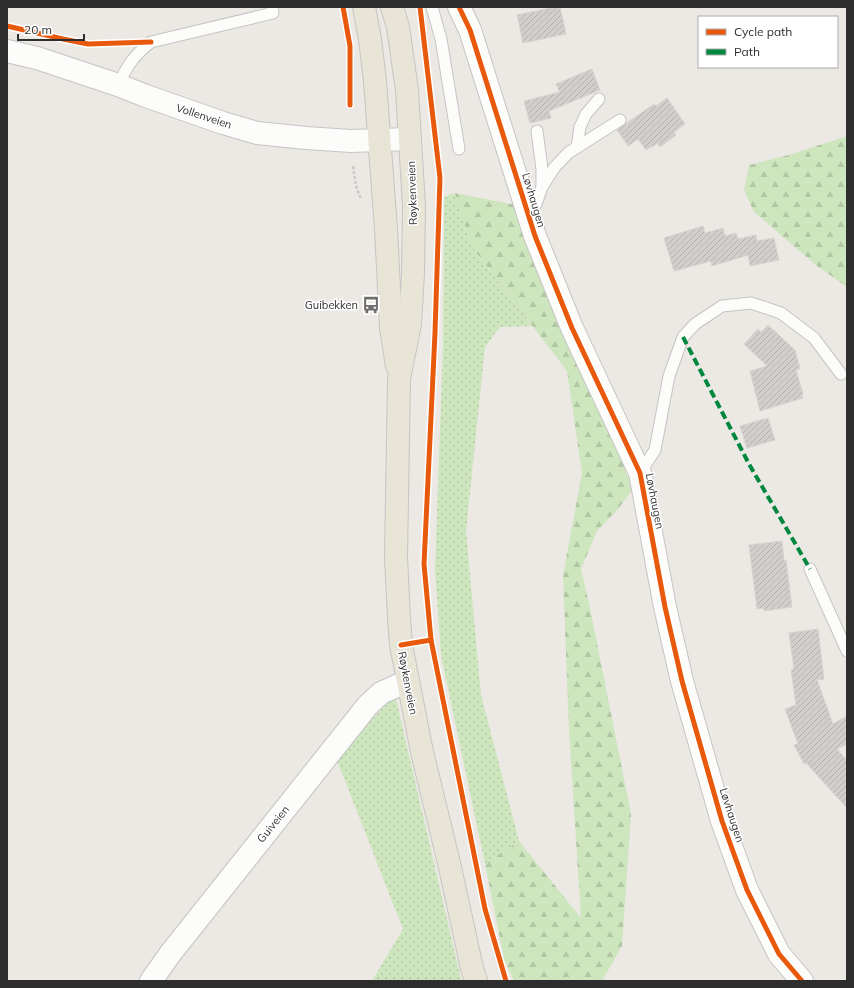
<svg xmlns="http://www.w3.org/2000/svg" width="854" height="988" viewBox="0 0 854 988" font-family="Mulish,sans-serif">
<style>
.grass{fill:url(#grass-dots)}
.forest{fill:url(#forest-firs)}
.building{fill:url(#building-hatch);stroke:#d7d4d0}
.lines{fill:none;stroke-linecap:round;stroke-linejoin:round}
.service-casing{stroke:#c5c4c5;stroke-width:13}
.minor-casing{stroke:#c5c4c5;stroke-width:24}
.secondary-casing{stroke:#c5c4c5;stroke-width:24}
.primary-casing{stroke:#c6c5c4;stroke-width:24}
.path{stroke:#c9c9c8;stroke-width:2.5;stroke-dasharray:3 2;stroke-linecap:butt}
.service{stroke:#fcfcfb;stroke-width:11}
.minor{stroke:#fcfcfb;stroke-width:22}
.secondary{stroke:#fcfcfb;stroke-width:22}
.primary{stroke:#e8e4d6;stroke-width:22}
.quiet{stroke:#00873e;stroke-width:4;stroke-dasharray:8 4;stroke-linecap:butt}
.cycleway-casing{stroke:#fff;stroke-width:8}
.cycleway{stroke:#e8590c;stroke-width:5}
.labels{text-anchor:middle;stroke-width:3;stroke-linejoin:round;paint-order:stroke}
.street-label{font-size:11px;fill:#2e2e2e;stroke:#fff}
.poi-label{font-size:11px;fill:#2e2e2e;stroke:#fff;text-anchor:end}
</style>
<defs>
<pattern id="grass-dots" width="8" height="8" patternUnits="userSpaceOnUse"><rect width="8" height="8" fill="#cee6be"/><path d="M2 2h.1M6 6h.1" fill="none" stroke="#b1c6a4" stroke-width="1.8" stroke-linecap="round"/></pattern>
<pattern id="forest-firs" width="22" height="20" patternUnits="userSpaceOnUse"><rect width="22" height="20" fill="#cee6be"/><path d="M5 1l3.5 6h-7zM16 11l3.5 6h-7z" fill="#b1c6a4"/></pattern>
<pattern id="building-hatch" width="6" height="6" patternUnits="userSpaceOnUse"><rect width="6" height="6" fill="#d1cecb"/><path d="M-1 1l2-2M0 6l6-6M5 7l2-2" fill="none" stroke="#b4b1af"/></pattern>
</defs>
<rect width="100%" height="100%" fill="#ece8e4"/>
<g class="grass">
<path d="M 455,193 L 472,247 L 532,326 L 500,327 L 485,347 L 466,531 L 481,695 L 519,841 L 485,864 L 441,655 L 435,570 L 443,347 L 444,197 Z"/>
<path d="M 395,695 L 460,975 L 462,981 L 372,981 L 403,929 L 336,758 Z"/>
</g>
<g class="forest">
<path d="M 847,136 L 847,287 L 817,266 L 754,212 L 744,190 L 749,165 L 792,154 Z"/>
<path d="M 455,193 L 522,206 L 569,333 L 633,489 L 618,509 L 597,531 L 581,569 L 589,603 L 631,814 L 622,946 L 602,981 L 514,981 L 504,959 L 485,864 L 519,841 L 581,918 L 569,730 L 563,575 L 582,473 L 567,371 L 472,247 Z"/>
</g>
<g class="building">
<path d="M 555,7 L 560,7 L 566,34 L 523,43 L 517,15 Z"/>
<path d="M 592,69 L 600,90 L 549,111 L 551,118 L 530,123 L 524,101 L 560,92 L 556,84 Z"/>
<path d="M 667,98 L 685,124 L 674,132 L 676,135 L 660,147 L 658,143 L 646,150 L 638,139 L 628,146 L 617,130 L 654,104 L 656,106 Z"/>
<path d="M 703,226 L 705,233 L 723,228 L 725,236 L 736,233 L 738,239 L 756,235 L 757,241 L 774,238 L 779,260 L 750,266 L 748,255 L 712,266 L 711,261 L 674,271 L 664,238 Z"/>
<path d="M 768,325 L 795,350 L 800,369 L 796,370 L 803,394 L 802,395 L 803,398 L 760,411 L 750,371 L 767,366 L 744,344 L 758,329 L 761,332 Z"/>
<path d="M 768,418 L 775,440 L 747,448 L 740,426 Z"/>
<path d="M 782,541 L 784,561 L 786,560 L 792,607 L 764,611 L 764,608 L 757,609 L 749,545 Z"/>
<path d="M 818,629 L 824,679 L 817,680 L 833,724 L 847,716 L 847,744 L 837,749 L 847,761 L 847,808 L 806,763 L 804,764 L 794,745 L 798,744 L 785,709 L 796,705 L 791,670 L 794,669 L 789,633 Z"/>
</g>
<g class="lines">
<g class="service-casing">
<g id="service">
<path d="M 432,7 L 441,39 L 459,149"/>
<path d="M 118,85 C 128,65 133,56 151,42 L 273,13 L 272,7"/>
<path d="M 537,131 L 542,169 L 542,187"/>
<path d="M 577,147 L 580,127 L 586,114 L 599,99"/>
<path d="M 528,215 L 536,204 L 542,187 L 554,168 L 568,153 L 620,120"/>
<path d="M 640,473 L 655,450 L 669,376 L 683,337 L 695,324 L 722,306 L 751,303 L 781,313 L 814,338 L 841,374"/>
<path d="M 810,569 L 847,651"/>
</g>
</g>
<g class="minor-casing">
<g id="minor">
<path d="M 459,7 L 470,30 L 535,236 L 572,328 L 640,473 L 665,607 L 682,681 L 722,821 L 747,890 L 779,954 L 802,981"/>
<path d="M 151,981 L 170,954 L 368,705 L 381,693 L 408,681"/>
</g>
</g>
<g class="secondary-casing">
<path id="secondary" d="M 7,51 L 37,58 L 118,85 L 146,96 L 223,123 L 257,133 L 306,138 L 351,141 L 410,139"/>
</g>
<g class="primary-casing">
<g id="primary">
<path d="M 364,7 L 370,39 L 375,81 L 386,229 L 391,328 L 397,366"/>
<path d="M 392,7 L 398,27 L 407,90 L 414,206 L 413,273 L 410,324 L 399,379 L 396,558 L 399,618 L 401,645 L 422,752 L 449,863 L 472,968 L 476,981"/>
</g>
</g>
<path class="path" d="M 353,166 L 356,186 L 361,199"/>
<use href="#service" class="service"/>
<use href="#minor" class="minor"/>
<use href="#secondary" class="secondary"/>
<use href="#primary" class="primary"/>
<path class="quiet" d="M 683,337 L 749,464 L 810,569"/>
<g class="cycleway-casing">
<g id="cycleway">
<path d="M 343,7 L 350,46 L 350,105"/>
<path d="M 459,7 L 470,30 L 535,236 L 572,328 L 640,473 L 665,607 L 682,681 L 722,821 L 747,890 L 779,954 L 802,981"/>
<path d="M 7,26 L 63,39 L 88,44 L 151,42"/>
<path d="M 431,640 L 485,909 L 506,981"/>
<path d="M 401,645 L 431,640 L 424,564 L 435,333 L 440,178 L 420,7"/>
</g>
</g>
<use href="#cycleway" class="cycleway"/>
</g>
<defs>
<g id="bus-bare" transform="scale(1.38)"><path d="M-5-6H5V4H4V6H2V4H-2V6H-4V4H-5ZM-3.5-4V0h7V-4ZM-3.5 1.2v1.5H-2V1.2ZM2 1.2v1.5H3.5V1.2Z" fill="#706f6e" stroke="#fff" stroke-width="2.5" paint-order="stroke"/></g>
</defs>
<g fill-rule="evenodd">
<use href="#bus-bare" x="371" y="305"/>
</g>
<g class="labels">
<g class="street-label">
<text transform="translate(204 116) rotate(18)" y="4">Vollenveien</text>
<text transform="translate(412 193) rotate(-92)" y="4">Røykenveien</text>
<text transform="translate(534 200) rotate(73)" y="4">Løvhaugen</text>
<text transform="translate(655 501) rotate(79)" y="4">Løvhaugen</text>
<text transform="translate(408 683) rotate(79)" y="4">Røykenveien</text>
<text transform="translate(732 815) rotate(72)" y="4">Løvhaugen</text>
<text transform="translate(273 824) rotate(-51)" y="4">Guiveien</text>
</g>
<g class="poi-label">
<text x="358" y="309">Guibekken</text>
</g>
</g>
<rect width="854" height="988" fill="none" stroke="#2e2e2e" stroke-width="16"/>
<rect x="698" y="16" width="140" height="52" fill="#ffffff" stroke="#ababab"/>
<rect x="706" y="29" width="20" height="6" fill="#e8590c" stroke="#ababab"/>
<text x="734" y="36" font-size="12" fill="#2e2e2e">Cycle path</text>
<rect x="706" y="49" width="20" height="6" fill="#00873e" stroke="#ababab"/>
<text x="734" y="56" font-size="12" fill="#2e2e2e">Path</text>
<path d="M18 34v6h66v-6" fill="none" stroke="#2e2e2e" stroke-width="2"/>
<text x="24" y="34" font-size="12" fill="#2e2e2e" stroke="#ffffff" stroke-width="3" paint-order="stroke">20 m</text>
</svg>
